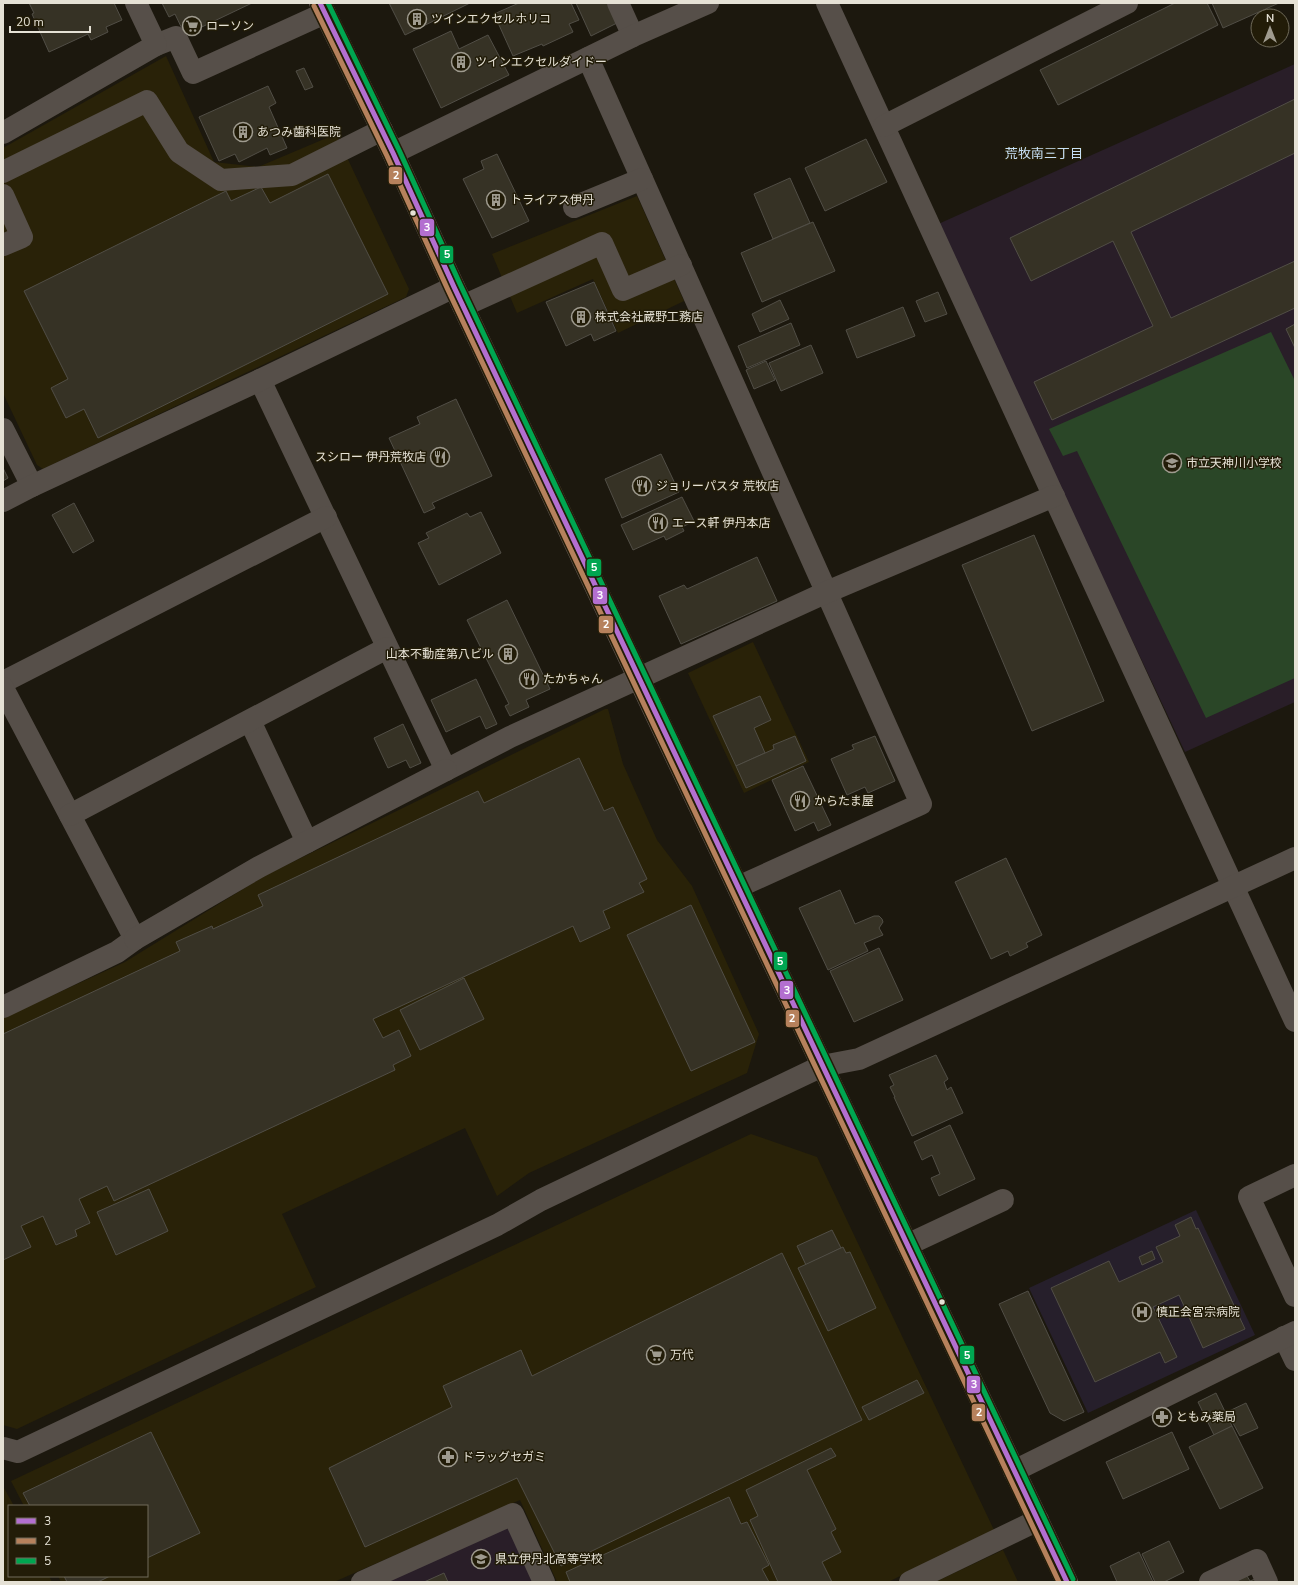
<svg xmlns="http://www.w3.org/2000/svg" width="1298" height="1585" viewBox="0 0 1298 1585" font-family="'Nunito Sans','Noto Sans JP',sans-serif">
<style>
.built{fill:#292208}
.education{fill:#291e28}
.medical{fill:#261f2b}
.green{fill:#2a4627}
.building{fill:#363225;stroke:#514e46}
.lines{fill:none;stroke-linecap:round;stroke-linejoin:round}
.minor{stroke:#564f49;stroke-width:22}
.major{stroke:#625752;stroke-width:22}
.bus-1-casing{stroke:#221c08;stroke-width:8}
.bus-2-casing{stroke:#221c08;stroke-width:8}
.bus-3-casing{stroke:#221c08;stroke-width:8}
.bus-1{stroke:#b36fd0;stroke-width:5}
.bus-2{stroke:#b6815c;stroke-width:5}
.bus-3{stroke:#00a651;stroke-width:5}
.bus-dot{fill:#e5e1d5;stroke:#221c08;stroke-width:1.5}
.labels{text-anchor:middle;stroke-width:3;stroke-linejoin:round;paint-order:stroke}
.poi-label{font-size:12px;fill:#e5e1d5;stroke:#221c08;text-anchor:start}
.neighbourhood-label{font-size:13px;fill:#c7e0f6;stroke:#221c08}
.line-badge{stroke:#221c08;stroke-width:1.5}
.badge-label{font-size:11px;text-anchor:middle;font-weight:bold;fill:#fff}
</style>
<rect width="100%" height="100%" fill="#1c180e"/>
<g class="built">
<path d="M 166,56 L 214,162 L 258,167 L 336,134 L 409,289 L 406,297 L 43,469 L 37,465 L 3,393 L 3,148 Z"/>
<path d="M 637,196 L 684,301 L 618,333 L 593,279 L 517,313 L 492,254 Z"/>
<path d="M 753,642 L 809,762 L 744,793 L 688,673 Z"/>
<path d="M 605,709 L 608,709 L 623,764 L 657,840 L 692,886 L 759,1034 L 747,1073 L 529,1173 L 497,1196 L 465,1128 L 282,1214 L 316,1287 L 17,1429 L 3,1425 L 3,1018 L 125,962 L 264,876 Z"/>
<path d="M 751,1134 L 817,1157 L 994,1530 L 888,1582 L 557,1582 L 520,1500 L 334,1582 L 61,1582 L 58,1576 L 147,1576 L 147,1506 L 24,1506 L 11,1481 Z"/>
<path d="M 4,1488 L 14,1506 L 9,1506 L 9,1576 L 49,1576 L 52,1582 L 3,1582 L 3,1489 Z"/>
<path d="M 1003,1550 L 1018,1582 L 935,1582 Z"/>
</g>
<g class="education">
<path d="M 1295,64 L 1295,702 L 1185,752 L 936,225 Z"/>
<path d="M 504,1527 L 518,1535 L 537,1582 L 382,1582 Z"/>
</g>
<path class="medical" d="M 1196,1210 L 1255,1335 L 1088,1413 L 1029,1288 Z"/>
<path class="green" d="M 1271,332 L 1295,381 L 1295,678 L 1206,718 L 1077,451 L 1063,456 L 1049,429 Z"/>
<g class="building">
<path d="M 29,3 L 114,3 L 122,20 L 106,27 L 108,32 L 91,40 L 88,34 L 49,52 L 32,14 L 34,13 Z"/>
<path d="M 162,3 L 252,3 L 185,35 L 175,14 L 169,17 Z"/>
<path d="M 389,3 L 470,3 L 405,35 Z"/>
<path d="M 519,3 L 571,3 L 579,20 L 569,24 L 573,32 L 543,46 L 542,44 L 513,56 L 494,14 Z"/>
<path d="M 576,3 L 608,3 L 617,23 L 591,36 Z"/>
<path d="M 1175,3 L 1207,3 L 1218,25 L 1058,105 L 1040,70 Z"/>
<path d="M 1212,3 L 1279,3 L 1223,28 Z"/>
<path d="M 451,31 L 459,49 L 488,35 L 509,75 L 441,108 L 413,49 Z"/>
<path d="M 304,68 L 313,87 L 305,90 L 296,71 Z"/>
<path d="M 268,86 L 276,103 L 269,107 L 287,148 L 270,155 L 267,148 L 239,162 L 235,154 L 219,161 L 199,117 Z"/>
<path d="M 1295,99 L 1295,153 L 1131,232 L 1171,318 L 1295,261 L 1295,308 L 1052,420 L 1034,382 L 1153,326 L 1113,241 L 1031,281 L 1010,238 Z"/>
<path d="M 866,139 L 887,182 L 825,211 L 805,168 Z"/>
<path d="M 497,154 L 529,221 L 492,238 L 463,179 L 484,169 L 481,161 Z"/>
<path d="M 328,174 L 388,294 L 98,438 L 84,409 L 66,418 L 51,388 L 68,379 L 24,291 L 226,191 L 231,201 L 261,187 L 270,203 Z"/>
<path d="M 790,178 L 810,223 L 773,239 L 754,194 Z"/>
<path d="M 813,222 L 835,271 L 762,302 L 741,253 Z"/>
<path d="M 594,282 L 616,331 L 594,341 L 591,334 L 566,346 L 546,302 Z"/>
<path d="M 938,292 L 947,314 L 925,322 L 916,301 Z"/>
<path d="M 780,300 L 789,319 L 760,332 L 752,314 Z"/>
<path d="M 903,307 L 915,336 L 857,358 L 846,330 Z"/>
<path d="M 791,323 L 800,345 L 747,368 L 738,346 Z"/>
<path d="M 1295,324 L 1295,348 L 1286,329 Z"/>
<path d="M 811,345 L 823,373 L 781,391 L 769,363 Z"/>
<path d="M 766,361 L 775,380 L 754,389 L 746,370 Z"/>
<path d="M 456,399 L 492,476 L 432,503 L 435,508 L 424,513 L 389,438 L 420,424 L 417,417 Z"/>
<path d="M 661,454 L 679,492 L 622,518 L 605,479 Z"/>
<path d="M 3,468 L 8,478 L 3,481 Z"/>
<path d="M 682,497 L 694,521 L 682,527 L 684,531 L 666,540 L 664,536 L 633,550 L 621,525 Z"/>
<path d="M 74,503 L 94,541 L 73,553 L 52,515 Z"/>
<path d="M 481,512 L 501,553 L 439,585 L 418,543 L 429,538 L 426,533 L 467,513 L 470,517 Z"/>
<path d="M 1034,535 L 1104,701 L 1032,731 L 962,565 Z"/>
<path d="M 757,557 L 777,601 L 681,644 L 659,596 L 684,585 L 687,589 Z"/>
<path d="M 507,600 L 550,689 L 526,700 L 529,707 L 510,716 L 505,706 L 509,704 L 467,620 Z"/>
<path d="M 476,679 L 497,724 L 486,729 L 480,716 L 446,732 L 431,700 Z"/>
<path d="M 760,696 L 771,720 L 754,728 L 765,753 L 736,766 L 713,716 Z"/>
<path d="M 403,724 L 421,763 L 410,768 L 406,760 L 388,768 L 374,738 Z"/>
<path d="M 795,736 L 806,761 L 746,788 L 736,766 L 774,749 L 773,745 Z"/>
<path d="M 875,736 L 895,781 L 868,793 L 865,787 L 847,795 L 831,759 L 854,749 L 852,745 Z"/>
<path d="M 579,758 L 604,811 L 613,807 L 647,879 L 639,883 L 644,892 L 603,911 L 610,928 L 580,942 L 573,926 L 373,1019 L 383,1038 L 399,1030 L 411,1056 L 393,1065 L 395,1070 L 114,1201 L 107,1186 L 79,1199 L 90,1223 L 75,1230 L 77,1236 L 56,1245 L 43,1216 L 21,1226 L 31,1247 L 3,1260 L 3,1034 L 180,951 L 176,942 L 212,926 L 213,929 L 263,906 L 258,895 L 478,791 L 484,803 Z"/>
<path d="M 803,766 L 831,825 L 818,831 L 814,822 L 795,831 L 772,780 Z"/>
<path d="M 1006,858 L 1042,935 L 1026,943 L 1028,947 L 1010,956 L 1008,951 L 991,959 L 955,882 Z"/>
<path d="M 840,890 L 855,924 L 874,916 L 879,916 L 882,919 L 883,922 L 879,928 L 883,935 L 864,943 L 868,951 L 828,970 L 799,908 Z"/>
<path d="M 691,905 L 755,1042 L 691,1071 L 627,935 Z"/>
<path d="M 879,948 L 903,1000 L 854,1022 L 830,971 Z"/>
<path d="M 464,978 L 484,1019 L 420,1050 L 400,1010 Z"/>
<path d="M 936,1055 L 948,1079 L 944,1082 L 947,1090 L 951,1087 L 963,1113 L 912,1136 L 894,1097 L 895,1097 L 890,1087 L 894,1085 L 889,1075 Z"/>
<path d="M 950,1125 L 975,1179 L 939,1196 L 931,1178 L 940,1174 L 932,1155 L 922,1160 L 914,1142 Z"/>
<path d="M 149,1189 L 168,1231 L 116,1255 L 97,1212 Z"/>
<path d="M 1191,1217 L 1196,1229 L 1198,1228 L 1245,1329 L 1203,1348 L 1179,1295 L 1153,1307 L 1177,1357 L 1165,1363 L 1160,1352 L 1095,1382 L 1051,1288 L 1109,1261 L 1119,1282 L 1163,1262 L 1156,1247 L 1180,1236 L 1175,1225 Z"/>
<path d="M 832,1230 L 841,1248 L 806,1265 L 797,1246 Z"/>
<path d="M 843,1247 L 846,1253 L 850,1252 L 876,1308 L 828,1331 L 798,1268 Z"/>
<path d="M 1152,1251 L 1155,1259 L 1142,1265 L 1139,1257 Z"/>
<path d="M 782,1253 L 862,1420 L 561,1566 L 517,1478 L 365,1547 L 329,1468 L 452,1407 L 443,1386 L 521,1350 L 532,1376 Z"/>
<path d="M 1028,1291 L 1084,1412 L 1064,1421 L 1050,1413 L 999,1304 Z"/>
<path d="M 917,1380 L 924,1393 L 869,1420 L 862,1407 Z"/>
<path d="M 1216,1393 L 1232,1426 L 1214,1435 L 1198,1402 Z"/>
<path d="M 1246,1403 L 1258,1428 L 1240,1436 L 1227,1412 Z"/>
<path d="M 1232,1426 L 1263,1488 L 1220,1509 L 1189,1447 Z"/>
<path d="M 151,1432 L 200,1533 L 147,1558 L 147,1506 L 30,1506 L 23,1493 Z"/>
<path d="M 1172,1432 L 1189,1469 L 1123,1499 L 1106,1462 Z"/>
<path d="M 831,1448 L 836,1456 L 807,1470 L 836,1529 L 831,1532 L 841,1552 L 822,1562 L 832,1582 L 778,1582 L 750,1520 L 758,1516 L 746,1490 Z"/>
<path d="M 729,1497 L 741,1524 L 747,1522 L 769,1565 L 762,1569 L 769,1582 L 570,1582 L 566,1572 Z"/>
<path d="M 1169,1541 L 1184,1572 L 1164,1582 L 1155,1582 L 1142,1554 Z"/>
<path d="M 1139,1552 L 1153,1582 L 1117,1582 L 1110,1566 Z"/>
<path d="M 444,1573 L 448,1582 L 424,1582 Z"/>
<path d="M 64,1576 L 110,1576 L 98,1582 L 67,1582 Z"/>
<path d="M 1247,1576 L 1250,1581 L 1255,1579 L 1257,1582 L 1234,1582 Z"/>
</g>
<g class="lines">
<g class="minor">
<path d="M 618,3 L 633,36"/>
<path d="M 827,3 L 1295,1021"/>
<path d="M 156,45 L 176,37 L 193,73 L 325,13"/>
<path d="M 588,58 L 921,804 L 738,887"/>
<path d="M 884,126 L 1127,3"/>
<path d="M 3,133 L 156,45 L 136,3"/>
<path d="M 393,153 L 633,36 L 708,3"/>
<path d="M 3,172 L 147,101 L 179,152 L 221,180 L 292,175 L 382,130"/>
<path d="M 3,195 L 22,237 L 3,245"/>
<path d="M 574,207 L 642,179"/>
<path d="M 463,306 L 602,243 L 623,290 L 681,265"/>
<path d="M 260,380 L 446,770 L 510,737 L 827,592 L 1054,496"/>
<path d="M 3,429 L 32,486"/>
<path d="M 3,501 L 32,486 L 260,380 L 454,287"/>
<path d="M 3,682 L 326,517"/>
<path d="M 3,688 L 135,939 L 117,952 L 3,1007"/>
<path d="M 250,721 L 307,842"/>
<path d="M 70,815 L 387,648"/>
<path d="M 135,939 L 259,867 L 446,770"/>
<path d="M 1295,1175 L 1249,1197 L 1295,1296"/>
<path d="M 907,1245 L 1003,1200"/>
<path d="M 1284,1337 L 1295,1360"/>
<path d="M 3,1448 L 18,1452 L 497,1225 L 541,1200 L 822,1066 L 859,1059 L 1295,858"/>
<path d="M 1014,1471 L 1295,1332"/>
<path d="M 362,1582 L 513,1514 L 544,1582"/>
<path d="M 910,1582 L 1038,1520"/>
<path d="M 1210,1582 L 1257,1560 L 1267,1582"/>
</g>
<path class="major" d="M 320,3 L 393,153 L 454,287 L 639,679 L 1067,1582"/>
<g class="bus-1-casing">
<path id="bus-1" d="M 320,3 L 393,153 L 454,287 L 1067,1582"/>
</g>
<g class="bus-2-casing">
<path id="bus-2" d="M 314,6 L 387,156 L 448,290 L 1059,1582"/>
</g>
<g class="bus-3-casing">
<path id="bus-3" d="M 328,3 L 399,150 L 460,284 L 1073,1579"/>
</g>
<use href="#bus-1" class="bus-1"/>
<use href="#bus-2" class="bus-2"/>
<use href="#bus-3" class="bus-3"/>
</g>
<defs>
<g id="building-ring" transform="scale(1)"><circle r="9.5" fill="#221c08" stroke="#9f9b8f" stroke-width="1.5"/><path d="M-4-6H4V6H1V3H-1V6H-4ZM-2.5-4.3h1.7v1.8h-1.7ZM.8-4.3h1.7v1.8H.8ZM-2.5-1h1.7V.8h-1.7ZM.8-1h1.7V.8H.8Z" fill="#9f9b8f"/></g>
<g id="supermarket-ring" transform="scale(1)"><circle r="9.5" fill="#221c08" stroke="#9f9b8f" stroke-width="1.5"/><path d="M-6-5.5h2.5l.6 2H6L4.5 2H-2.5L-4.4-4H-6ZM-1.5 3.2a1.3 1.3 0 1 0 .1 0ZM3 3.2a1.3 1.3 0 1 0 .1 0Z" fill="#9f9b8f"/></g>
<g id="restaurant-ring" transform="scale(1)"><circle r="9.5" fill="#221c08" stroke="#9f9b8f" stroke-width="1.5"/><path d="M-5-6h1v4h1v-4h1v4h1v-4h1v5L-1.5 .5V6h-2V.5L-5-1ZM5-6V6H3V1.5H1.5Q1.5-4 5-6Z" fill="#9f9b8f"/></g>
<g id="school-ring" transform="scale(1)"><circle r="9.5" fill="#221c08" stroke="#9f9b8f" stroke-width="1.5"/><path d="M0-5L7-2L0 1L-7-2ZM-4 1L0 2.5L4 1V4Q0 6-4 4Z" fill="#9f9b8f"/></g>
<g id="hospital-ring" transform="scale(1)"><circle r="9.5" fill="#221c08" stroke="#9f9b8f" stroke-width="1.5"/><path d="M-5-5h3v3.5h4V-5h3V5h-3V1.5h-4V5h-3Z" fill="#9f9b8f"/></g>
<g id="pharmacy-ring" transform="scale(1)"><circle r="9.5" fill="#221c08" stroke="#9f9b8f" stroke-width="1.5"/><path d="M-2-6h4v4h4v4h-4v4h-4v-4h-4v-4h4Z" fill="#9f9b8f"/></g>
</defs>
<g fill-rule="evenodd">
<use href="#building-ring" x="417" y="19"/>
<use href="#supermarket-ring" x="192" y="26"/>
<use href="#building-ring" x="461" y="62"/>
<use href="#building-ring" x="243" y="132"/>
<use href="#building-ring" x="496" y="200"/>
<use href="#building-ring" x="581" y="317"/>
<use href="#restaurant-ring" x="440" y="457"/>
<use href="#school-ring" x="1172" y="463"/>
<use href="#restaurant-ring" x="642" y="486"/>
<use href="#restaurant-ring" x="658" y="523"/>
<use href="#building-ring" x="508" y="654"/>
<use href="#restaurant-ring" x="529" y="679"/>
<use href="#restaurant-ring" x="800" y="801"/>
<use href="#hospital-ring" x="1142" y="1312"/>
<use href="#supermarket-ring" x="656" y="1355"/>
<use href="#pharmacy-ring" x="1162" y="1417"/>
<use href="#pharmacy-ring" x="448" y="1457"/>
<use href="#school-ring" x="481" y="1559"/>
</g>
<g class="bus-dot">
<circle cx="413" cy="213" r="3.5"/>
<circle cx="942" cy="1302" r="3.5"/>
</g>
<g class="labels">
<g class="poi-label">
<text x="431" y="23">ツインエクセルホリコ</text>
<text x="206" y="30">ローソン</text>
<text x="475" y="66">ツインエクセルダイドー</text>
<text x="257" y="136">あつみ歯科医院</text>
<text x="510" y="204">トライアス伊丹</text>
<text x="595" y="321">株式会社蔵野工務店</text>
<text x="426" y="461" text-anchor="end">スシロー 伊丹荒牧店</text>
<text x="1186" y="467">市立天神川小学校</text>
<text x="656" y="490">ジョリーパスタ 荒牧店</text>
<text x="672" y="527">エース軒 伊丹本店</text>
<text x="494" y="658" text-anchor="end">山本不動産第八ビル</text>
<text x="543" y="683">たかちゃん</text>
<text x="814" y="805">からたま屋</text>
<text x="1156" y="1316">慎正会宮宗病院</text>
<text x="670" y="1359">万代</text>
<text x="1176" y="1421">ともみ薬局</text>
<text x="462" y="1461">ドラッグセガミ</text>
<text x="495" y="1563">県立伊丹北高等学校</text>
</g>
<g class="neighbourhood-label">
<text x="1044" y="158">荒牧南三丁目</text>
</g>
</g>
<g class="line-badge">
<rect x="388" y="166" width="15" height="19" rx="4" fill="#b6815c"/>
<rect x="419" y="218" width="16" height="19" rx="4" fill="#b36fd0"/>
<rect x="439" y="245" width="15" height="19" rx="4" fill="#00a651"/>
<rect x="586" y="558" width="16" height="19" rx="4" fill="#00a651"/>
<rect x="592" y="586" width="16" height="19" rx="4" fill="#b36fd0"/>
<rect x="598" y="615" width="16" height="19" rx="4" fill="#b6815c"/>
<rect x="773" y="951" width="15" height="20" rx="4" fill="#00a651"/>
<rect x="779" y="980" width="15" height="20" rx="4" fill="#b36fd0"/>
<rect x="785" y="1009" width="15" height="19" rx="4" fill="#b6815c"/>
<rect x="959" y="1345" width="16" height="20" rx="4" fill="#00a651"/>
<rect x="966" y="1375" width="15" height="19" rx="4" fill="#b36fd0"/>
<rect x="971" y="1403" width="15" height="19" rx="4" fill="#b6815c"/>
</g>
<g class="badge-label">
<text x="396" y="179">2</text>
<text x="427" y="231">3</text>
<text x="447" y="258">5</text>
<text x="594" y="571">5</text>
<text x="600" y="599">3</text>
<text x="606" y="628">2</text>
<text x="780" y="965">5</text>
<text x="787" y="994">3</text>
<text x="792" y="1022">2</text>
<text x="967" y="1359">5</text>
<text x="974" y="1388">3</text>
<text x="979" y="1416">2</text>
</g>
<rect width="1298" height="1585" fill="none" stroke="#e5e1d5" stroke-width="8"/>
<rect x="8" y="1505" width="140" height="72" fill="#221c08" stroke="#706b5a"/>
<rect x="16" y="1518" width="20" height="6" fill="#b36fd0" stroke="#706b5a"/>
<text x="44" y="1525" font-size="12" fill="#e5e1d5">3</text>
<rect x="16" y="1538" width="20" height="6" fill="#b6815c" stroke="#706b5a"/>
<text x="44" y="1545" font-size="12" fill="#e5e1d5">2</text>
<rect x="16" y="1558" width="20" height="6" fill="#00a651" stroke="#706b5a"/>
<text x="44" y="1565" font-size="12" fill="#e5e1d5">5</text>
<g transform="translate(1270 28)"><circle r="19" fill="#221c08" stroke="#706b5a"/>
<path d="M0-3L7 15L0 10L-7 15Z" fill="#9f9b8f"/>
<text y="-6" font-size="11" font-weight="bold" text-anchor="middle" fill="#e5e1d5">N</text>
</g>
<path d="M10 26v6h80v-6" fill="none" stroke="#e5e1d5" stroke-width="2"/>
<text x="16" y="26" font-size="12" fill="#e5e1d5" stroke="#221c08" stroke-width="3" paint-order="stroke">20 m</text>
</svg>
